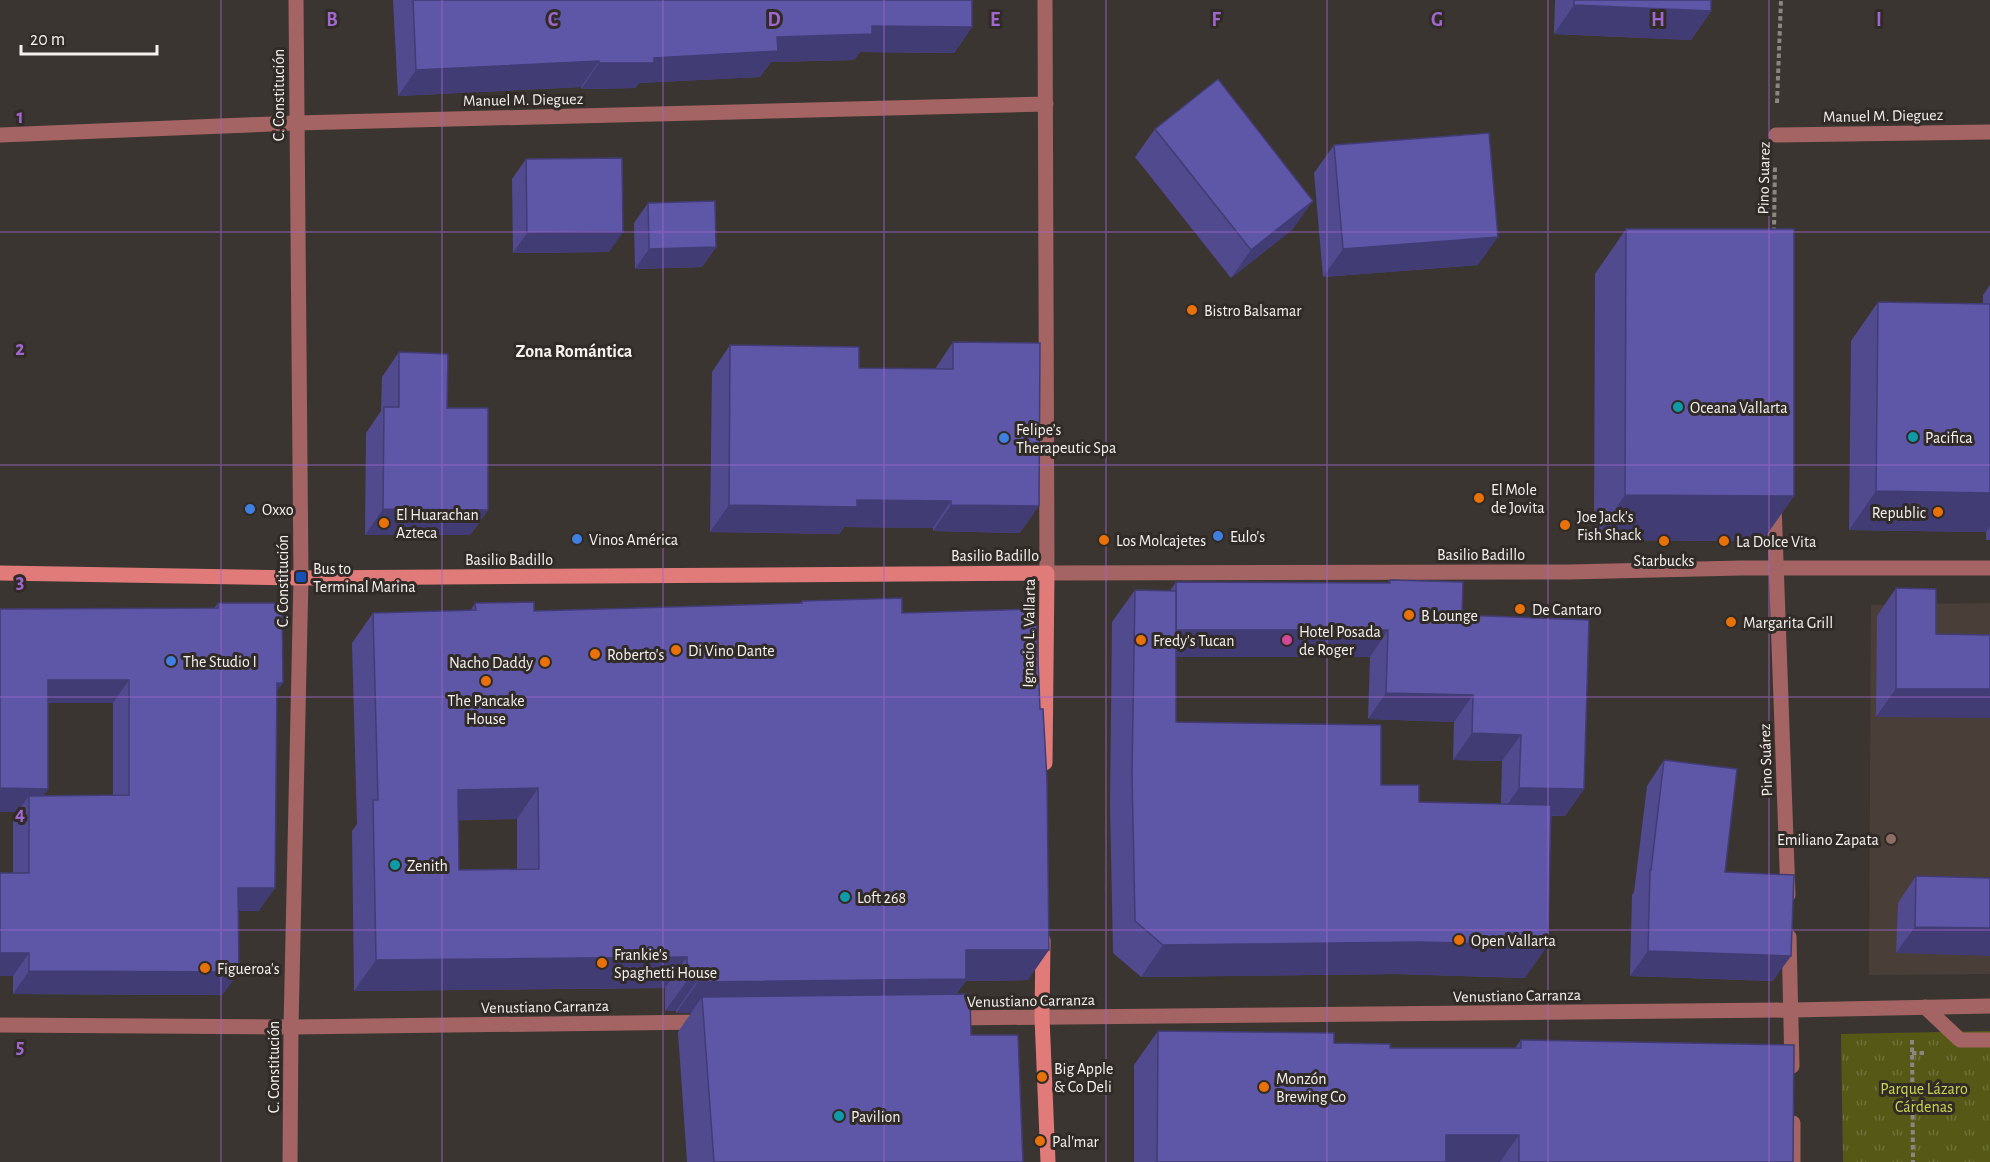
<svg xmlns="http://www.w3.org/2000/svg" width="1990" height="1162" viewBox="0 0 1990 1162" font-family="'Alegreya Sans',sans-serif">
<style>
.built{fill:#4a3f38}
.park{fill:url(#park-tufts)}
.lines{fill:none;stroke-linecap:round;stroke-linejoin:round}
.path{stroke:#8c8683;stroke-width:4;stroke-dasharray:4.5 3;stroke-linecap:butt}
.service{stroke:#a46463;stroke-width:15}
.minor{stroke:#a46463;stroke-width:15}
.tertiary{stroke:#a46463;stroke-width:15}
.secondary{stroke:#e17b7a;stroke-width:15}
.wall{fill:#514a8f;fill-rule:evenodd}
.shaded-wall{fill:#423c74}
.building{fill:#5e56a6;stroke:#423c74;stroke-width:1.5;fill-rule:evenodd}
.grid{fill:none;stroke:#a067ce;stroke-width:1.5;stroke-opacity:0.55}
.food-dot{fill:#e8710a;stroke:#312b27;stroke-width:2}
.culture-dot{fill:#0f9aa8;stroke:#312b27;stroke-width:2}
.shop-dot{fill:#3f7fe0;stroke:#312b27;stroke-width:2}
.transit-dot{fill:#1a4fb4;stroke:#312b27;stroke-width:2}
.hotel-dot{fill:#d1479c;stroke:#312b27;stroke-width:2}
.education-dot{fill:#8d6e63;stroke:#312b27;stroke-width:2}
.labels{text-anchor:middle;stroke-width:6;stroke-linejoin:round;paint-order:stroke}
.street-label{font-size:16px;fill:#f6f2f0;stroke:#312b27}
.poi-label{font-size:16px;fill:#f6f2f0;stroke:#312b27;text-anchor:start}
.park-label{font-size:16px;fill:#cdd751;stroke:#312b27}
.neighbourhood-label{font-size:18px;font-weight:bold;fill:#f6f2f0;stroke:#312b27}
.grid-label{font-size:20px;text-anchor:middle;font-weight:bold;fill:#a067ce;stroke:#312b27;stroke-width:6;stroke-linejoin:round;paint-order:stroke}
</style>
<defs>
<pattern id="park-tufts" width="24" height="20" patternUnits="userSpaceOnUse" patternTransform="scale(1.5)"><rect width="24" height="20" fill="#555915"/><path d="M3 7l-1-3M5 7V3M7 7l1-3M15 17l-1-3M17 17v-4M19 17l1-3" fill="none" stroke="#6e7137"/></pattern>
</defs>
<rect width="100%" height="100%" fill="#3b3531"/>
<path class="built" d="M 1990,603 L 1990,974 L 1869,975 L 1871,605 Z"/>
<path class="park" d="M 1990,1031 L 1990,1162 L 1843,1162 L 1841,1034 Z"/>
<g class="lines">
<g class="path">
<path d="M 1777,103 L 1781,0"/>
<path d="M 1774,232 L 1775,165"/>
<path d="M 1912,1040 L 1913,1162"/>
<path d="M 1912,1053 L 1926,1053"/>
</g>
<path class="service" d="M 1925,1007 L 1960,1040 L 1990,1040"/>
<g class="minor">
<path d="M 1045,0 L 1047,573"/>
<path d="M 0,135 L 296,123 L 1046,104"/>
<path d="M 1776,135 L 1990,132"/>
<path d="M 1774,505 L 1788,895"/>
<path d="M 1789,937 L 1792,1066"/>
<path d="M 1793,1123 L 1793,1162"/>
<path d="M 290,1162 L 291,1027 L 301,578 L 296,0"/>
</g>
<g class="tertiary">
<path d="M 1047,573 L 1569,572 L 1741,568 L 1990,568"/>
<path d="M 951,1018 L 1792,1010 L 1990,1006"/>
<path d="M 0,1025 L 291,1027 L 705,1022"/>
</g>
<g class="secondary">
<path d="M 0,573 L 301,578 L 1047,573 L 1045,763"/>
<path d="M 1043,940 L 1042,1017 L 1048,1162"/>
</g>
</g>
<g class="wall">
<path d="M 393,0 L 972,0 L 972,27 L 954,53 L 860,52 L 854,60 L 771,62 L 760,77 L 639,83 L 635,88 L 581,89 L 581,87 L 398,96 Z"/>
<path d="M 1555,0 L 1711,0 L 1711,11 L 1691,40 L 1554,34 Z"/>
<path d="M 1155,129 L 1293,229 L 1231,278 L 1135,157 Z"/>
<path d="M 1334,145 L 1478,265 L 1323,277 L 1314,173 Z"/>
<path d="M 526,159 L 609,252 L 513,253 L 512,179 Z"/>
<path d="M 648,203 L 716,247 L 702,267 L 635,269 L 634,223 Z"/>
<path d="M 1626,229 L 1794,496 L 1762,541 L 1594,540 L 1595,274 Z"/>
<path d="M 1990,285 L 1990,540 L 1986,540 L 1986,532 L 1849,530 L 1851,341 L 1878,302 L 1983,304 L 1983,295 Z"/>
<path d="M 953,342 L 1020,533 L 933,531 L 933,528 L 844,527 L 839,534 L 710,532 L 712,372 L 730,345 L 859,368 L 935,369 Z"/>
<path d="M 399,352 L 447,408 L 488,510 L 470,535 L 365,535 L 366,433 L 381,411 L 382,377 Z"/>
<path d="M 1390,580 L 1462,615 L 1584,789 L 1565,816 L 1551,816 L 1525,978 L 1397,974 L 1141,977 L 1113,953 L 1110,804 L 1112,622 L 1135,590 L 1170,591 L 1176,582 L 1388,583 ZM 1176,657 L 1370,657 L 1368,719 L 1454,722 L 1453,760 L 1502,761 L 1501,804 L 1419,802 L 1381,785 L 1176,722 Z"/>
<path d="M 1896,588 L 1936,634 L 1876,717 L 1877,616 Z"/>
<path d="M 802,601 L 902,613 L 1028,980 L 966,981 L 956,994 L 971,1035 L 1023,1162 L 687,1162 L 678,1032 L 691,1013 L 676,1013 L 676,1011 L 665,1011 L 665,988 L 354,991 L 352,831 L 357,824 L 352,643 L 373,613 L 471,610 L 475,603 L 534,611 L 800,603 ZM 517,819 L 517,869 L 459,870 L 459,820 Z"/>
<path d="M 218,603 L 277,691 L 259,911 L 238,911 L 239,972 L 222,995 L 13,994 L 13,819 L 17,812 L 0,812 L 0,609 L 214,608 ZM 48,703 L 113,703 L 113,795 L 43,796 L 48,789 Z"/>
<path d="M 1664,760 L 1725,872 L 1773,981 L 1630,976 L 1632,895 L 1634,892 L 1647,786 Z"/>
<path d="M 1916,876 L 1990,878 L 1896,953 L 1898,903 Z"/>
<path d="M 1158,1031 L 1334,1043 L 1390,1048 L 1515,1048 L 1521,1040 L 1793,1162 L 1134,1162 L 1134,1065 Z"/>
</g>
<g class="shaded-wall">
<path d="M 1574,5 L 1711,11 L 1691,40 L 1554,34 Z"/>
<path d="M 872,26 L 972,27 L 954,53 L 860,52 L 854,60 L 771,62 L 760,77 L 639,83 L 635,88 L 581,89 L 599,63 L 654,58 L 777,37 Z"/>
<path d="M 599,61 L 581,87 L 398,96 L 416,70 Z"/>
<path d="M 1313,201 L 1293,229 L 1231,278 L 1251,250 Z"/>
<path d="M 623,232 L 609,252 L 513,253 L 527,233 Z"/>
<path d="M 1498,237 L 1478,265 L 1323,277 L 1343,249 Z"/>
<path d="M 716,247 L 702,267 L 635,269 L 649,249 Z"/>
<path d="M 1876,491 L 1990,493 L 1990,527 L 1986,532 L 1849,530 Z"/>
<path d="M 1625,495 L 1794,496 L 1762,541 L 1594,540 Z"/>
<path d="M 857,500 L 951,501 L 933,528 L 844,527 L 839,534 L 710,532 L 729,505 Z"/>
<path d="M 951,505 L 1039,506 L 1020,533 L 933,531 Z"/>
<path d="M 383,509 L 488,510 L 470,535 L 365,535 Z"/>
<path d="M 1176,630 L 1388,630 L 1370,657 L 1157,657 Z"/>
<path d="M 48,680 L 129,680 L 113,703 L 32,703 Z"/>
<path d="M 277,683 L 283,683 L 266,706 Z"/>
<path d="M 1896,689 L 1990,689 L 1990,718 L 1876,717 Z"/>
<path d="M 1386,693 L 1473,695 L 1454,722 L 1368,719 Z"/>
<path d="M 1472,733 L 1521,735 L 1502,761 L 1453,760 Z"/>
<path d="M 0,788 L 48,789 L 32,812 L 29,796 L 17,812 L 0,812 Z"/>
<path d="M 538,788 L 517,819 L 437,821 L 458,790 Z"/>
<path d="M 1519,788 L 1584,789 L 1565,816 L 1501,814 Z"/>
<path d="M 238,888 L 275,888 L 259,911 L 222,911 Z"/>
<path d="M 1915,927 L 1990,928 L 1990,956 L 1896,953 Z"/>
<path d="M 1420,942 L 1548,945 L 1525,978 L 1397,974 L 1141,977 L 1163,945 Z"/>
<path d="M 966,950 L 1049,950 L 1028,980 L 966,981 L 945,1010 L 702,997 L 691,1013 L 676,1013 L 698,982 Z"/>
<path d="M 1648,951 L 1791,956 L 1773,981 L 1630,976 Z"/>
<path d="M 0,953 L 29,953 L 13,976 L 0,976 Z"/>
<path d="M 687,957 L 665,988 L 354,991 L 376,960 Z"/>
<path d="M 29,971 L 239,972 L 222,995 L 13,994 Z"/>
<path d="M 687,981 L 697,981 L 676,1011 L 665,1011 Z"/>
<path d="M 1446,1135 L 1519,1135 L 1500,1162 L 1427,1162 Z"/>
</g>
<g class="building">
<path d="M 413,0 L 972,0 L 972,27 L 872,26 L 872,34 L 777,37 L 778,51 L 654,58 L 654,63 L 599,63 L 599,61 L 416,70 Z"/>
<path d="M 1574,0 L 1711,0 L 1711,11 L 1574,5 Z"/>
<path d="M 1218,79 L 1313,201 L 1251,250 L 1155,129 Z"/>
<path d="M 1489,133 L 1498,237 L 1343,249 L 1334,145 Z"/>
<path d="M 622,158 L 623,232 L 527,233 L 526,159 Z"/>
<path d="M 715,201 L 716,247 L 649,249 L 648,203 Z"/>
<path d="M 1626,229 L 1794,229 L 1794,496 L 1625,495 Z"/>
<path d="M 1878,302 L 1990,304 L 1990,493 L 1876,491 Z"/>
<path d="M 953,342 L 1040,343 L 1039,506 L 951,505 L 951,501 L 857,500 L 857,507 L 729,505 L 730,345 L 859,347 L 859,368 L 953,369 Z"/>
<path d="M 399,352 L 448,354 L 447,408 L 488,408 L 488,510 L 383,509 L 384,407 L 399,407 Z"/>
<path d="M 1390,580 L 1463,582 L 1462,615 L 1589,620 L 1584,789 L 1519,788 L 1521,735 L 1472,733 L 1473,695 L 1386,693 L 1388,630 L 1176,630 L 1176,582 L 1390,583 Z"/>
<path d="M 1896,588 L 1936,589 L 1936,634 L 1990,635 L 1990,689 L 1896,689 Z"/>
<path d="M 1135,590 L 1176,591 L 1176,722 L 1381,725 L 1381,785 L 1419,785 L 1419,802 L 1551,805 L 1548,945 L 1420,942 L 1163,945 L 1135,921 L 1132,772 Z"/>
<path d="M 902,598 L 902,613 L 1036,609 L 1040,709 L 1043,709 L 1047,780 L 1049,950 L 966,950 L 966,979 L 698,982 L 697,981 L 687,981 L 687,957 L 376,960 L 373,800 L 378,800 L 373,613 L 476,610 L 475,603 L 534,602 L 534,611 L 802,603 L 802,601 ZM 538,788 L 539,869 L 459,870 L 458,790 Z"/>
<path d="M 218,603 L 282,603 L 283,683 L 277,683 L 275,888 L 238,888 L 239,972 L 29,971 L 29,953 L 0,953 L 0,873 L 29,873 L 29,796 L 129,795 L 129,680 L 48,680 L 48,789 L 0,788 L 0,609 L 218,608 Z"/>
<path d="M 1664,760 L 1737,769 L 1725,872 L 1794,875 L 1791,956 L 1648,951 L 1650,870 L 1651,870 Z"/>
<path d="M 1916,876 L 1990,878 L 1990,928 L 1915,927 Z"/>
<path d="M 970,994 L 971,1035 L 1018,1035 L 1023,1162 L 714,1162 L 702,997 Z"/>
<path d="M 1158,1031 L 1334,1033 L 1334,1043 L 1390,1044 L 1390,1048 L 1521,1048 L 1521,1040 L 1794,1045 L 1793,1162 L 1519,1162 L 1519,1135 L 1446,1135 L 1446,1162 L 1157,1162 Z"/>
</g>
<path class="grid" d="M 221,0 L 221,1162M 442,0 L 442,1162M 663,0 L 663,1162M 884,0 L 884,1162M 1106,0 L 1106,1162M 1327,0 L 1327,1162M 1548,0 L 1548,1162M 1769,0 L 1769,1162M 0,232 L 1990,232M 0,465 L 1990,465M 0,697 L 1990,697M 0,930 L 1990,930"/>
<g class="food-dot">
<circle cx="1192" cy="310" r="6"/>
<circle cx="1479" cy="498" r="6"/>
<circle cx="1938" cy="512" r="6"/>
<circle cx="384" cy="523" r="6"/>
<circle cx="1565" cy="525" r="6"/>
<circle cx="1104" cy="540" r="6"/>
<circle cx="1664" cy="541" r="6"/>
<circle cx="1724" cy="541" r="6"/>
<circle cx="1520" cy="609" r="6"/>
<circle cx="1409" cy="615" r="6"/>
<circle cx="1731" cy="622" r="6"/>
<circle cx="1141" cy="640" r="6"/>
<circle cx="676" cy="650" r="6"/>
<circle cx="595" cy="654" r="6"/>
<circle cx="545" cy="662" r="6"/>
<circle cx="486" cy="681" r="6"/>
<circle cx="1459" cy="940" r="6"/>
<circle cx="602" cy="963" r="6"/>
<circle cx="205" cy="968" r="6"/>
<circle cx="1042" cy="1077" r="6"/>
<circle cx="1264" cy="1087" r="6"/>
<circle cx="1040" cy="1141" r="6"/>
</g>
<g class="culture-dot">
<circle cx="1678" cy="407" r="6"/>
<circle cx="1913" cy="437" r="6"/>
<circle cx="395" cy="865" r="6"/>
<circle cx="845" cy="897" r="6"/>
<circle cx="839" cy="1116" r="6"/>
</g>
<g class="shop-dot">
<circle cx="1004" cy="438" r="6"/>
<circle cx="250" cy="509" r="6"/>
<circle cx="1218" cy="536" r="6"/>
<circle cx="577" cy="539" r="6"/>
<circle cx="171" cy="661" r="6"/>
</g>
<rect class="transit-dot" x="295" y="571" width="12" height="12" rx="3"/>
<circle class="hotel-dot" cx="1287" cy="640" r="6"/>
<circle class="education-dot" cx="1891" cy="839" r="6"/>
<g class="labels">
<g class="street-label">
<text transform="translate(278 95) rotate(-90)" y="6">C. Constitución</text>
<text transform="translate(523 99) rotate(-1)" y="6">Manuel M. Dieguez</text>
<text transform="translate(1883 115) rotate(-1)" y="6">Manuel M. Dieguez</text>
<text transform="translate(1763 178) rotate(-89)" y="6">Pino Suarez</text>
<text x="1481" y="560">Basilio Badillo</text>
<text x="995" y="561">Basilio Badillo</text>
<text x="509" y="565">Basilio Badillo</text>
<text transform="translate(282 581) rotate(-90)" y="6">C. Constitución</text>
<text transform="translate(1028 633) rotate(-89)" y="6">Ignacio L. Vallarta</text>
<text transform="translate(1765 760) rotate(-92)" y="6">Pino Suárez</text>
<text transform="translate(1517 995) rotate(-1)" y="6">Venustiano Carranza</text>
<text transform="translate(1031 1000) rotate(-1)" y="6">Venustiano Carranza</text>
<text transform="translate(545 1006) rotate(-1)" y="6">Venustiano Carranza</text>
<text transform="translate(273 1067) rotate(-90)" y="6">C. Constitución</text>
</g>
<g class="poi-label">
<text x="1204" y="316">Bistro Balsamar</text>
<text x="1690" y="413">Oceana Vallarta</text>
<text x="1016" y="435">Felipe’s<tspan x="1016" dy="18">Therapeutic Spa</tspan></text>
<text x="1925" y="443">Pacifica</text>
<text x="1491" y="495">El Mole<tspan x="1491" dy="18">de Jovita</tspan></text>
<text x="262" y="515">Oxxo</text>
<text x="1926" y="518" text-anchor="end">Republic</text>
<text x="396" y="520">El Huarachan<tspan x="396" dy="18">Azteca</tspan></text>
<text x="1577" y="522">Joe Jack's<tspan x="1577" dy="18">Fish Shack</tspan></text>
<text x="1230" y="542">Eulo's</text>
<text x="589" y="545">Vinos América</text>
<text x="1116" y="546">Los Molcajetes</text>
<text x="1736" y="547">La Dolce Vita</text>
<text x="1664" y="566" text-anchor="middle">Starbucks</text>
<text x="313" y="574">Bus to<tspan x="313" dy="18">Terminal Marina</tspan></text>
<text x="1532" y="615">De Cantaro</text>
<text x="1421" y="621">B Lounge</text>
<text x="1743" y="628">Margarita Grill</text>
<text x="1299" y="637">Hotel Posada<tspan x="1299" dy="18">de Roger</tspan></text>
<text x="1153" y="646">Fredy's Tucan</text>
<text x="688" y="656">Di Vino Dante</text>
<text x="607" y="660">Roberto's</text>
<text x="183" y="667">The Studio I</text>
<text x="533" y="668" text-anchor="end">Nacho Daddy</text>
<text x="486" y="706" text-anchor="middle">The Pancake<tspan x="486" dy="18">House</tspan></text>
<text x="1879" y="845" text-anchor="end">Emiliano Zapata</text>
<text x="407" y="871">Zenith</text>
<text x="857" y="903">Loft 268</text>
<text x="1471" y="946">Open Vallarta</text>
<text x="614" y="960">Frankie's<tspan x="614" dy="18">Spaghetti House</tspan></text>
<text x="217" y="974">Figueroa's</text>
<text x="1054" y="1074">Big Apple<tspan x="1054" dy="18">&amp; Co Deli</tspan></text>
<text x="1276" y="1084">Monzón<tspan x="1276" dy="18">Brewing Co</tspan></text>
<text x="851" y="1122">Pavilion</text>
<text x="1052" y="1147">Pal'mar</text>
</g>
<g class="park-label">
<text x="1924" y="1094">Parque Lázaro<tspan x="1924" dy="18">Cárdenas</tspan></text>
</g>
<g class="neighbourhood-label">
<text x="574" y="357">Zona Romántica</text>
</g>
</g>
<g class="grid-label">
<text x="332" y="26">B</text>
<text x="553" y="26">C</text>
<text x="774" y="26">D</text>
<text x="995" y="26">E</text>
<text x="1216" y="26">F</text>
<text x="1437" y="26">G</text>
<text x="1658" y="26">H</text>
<text x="1879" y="26">I</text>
<text x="20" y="123">1</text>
<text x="20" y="355">2</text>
<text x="20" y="588">3</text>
<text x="20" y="820">4</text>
<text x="20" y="1053">5</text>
</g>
<path d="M21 45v9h136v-9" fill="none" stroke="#f6f2f0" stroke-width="3"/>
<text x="30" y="45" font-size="18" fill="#f6f2f0" stroke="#312b27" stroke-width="4.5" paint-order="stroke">20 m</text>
</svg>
